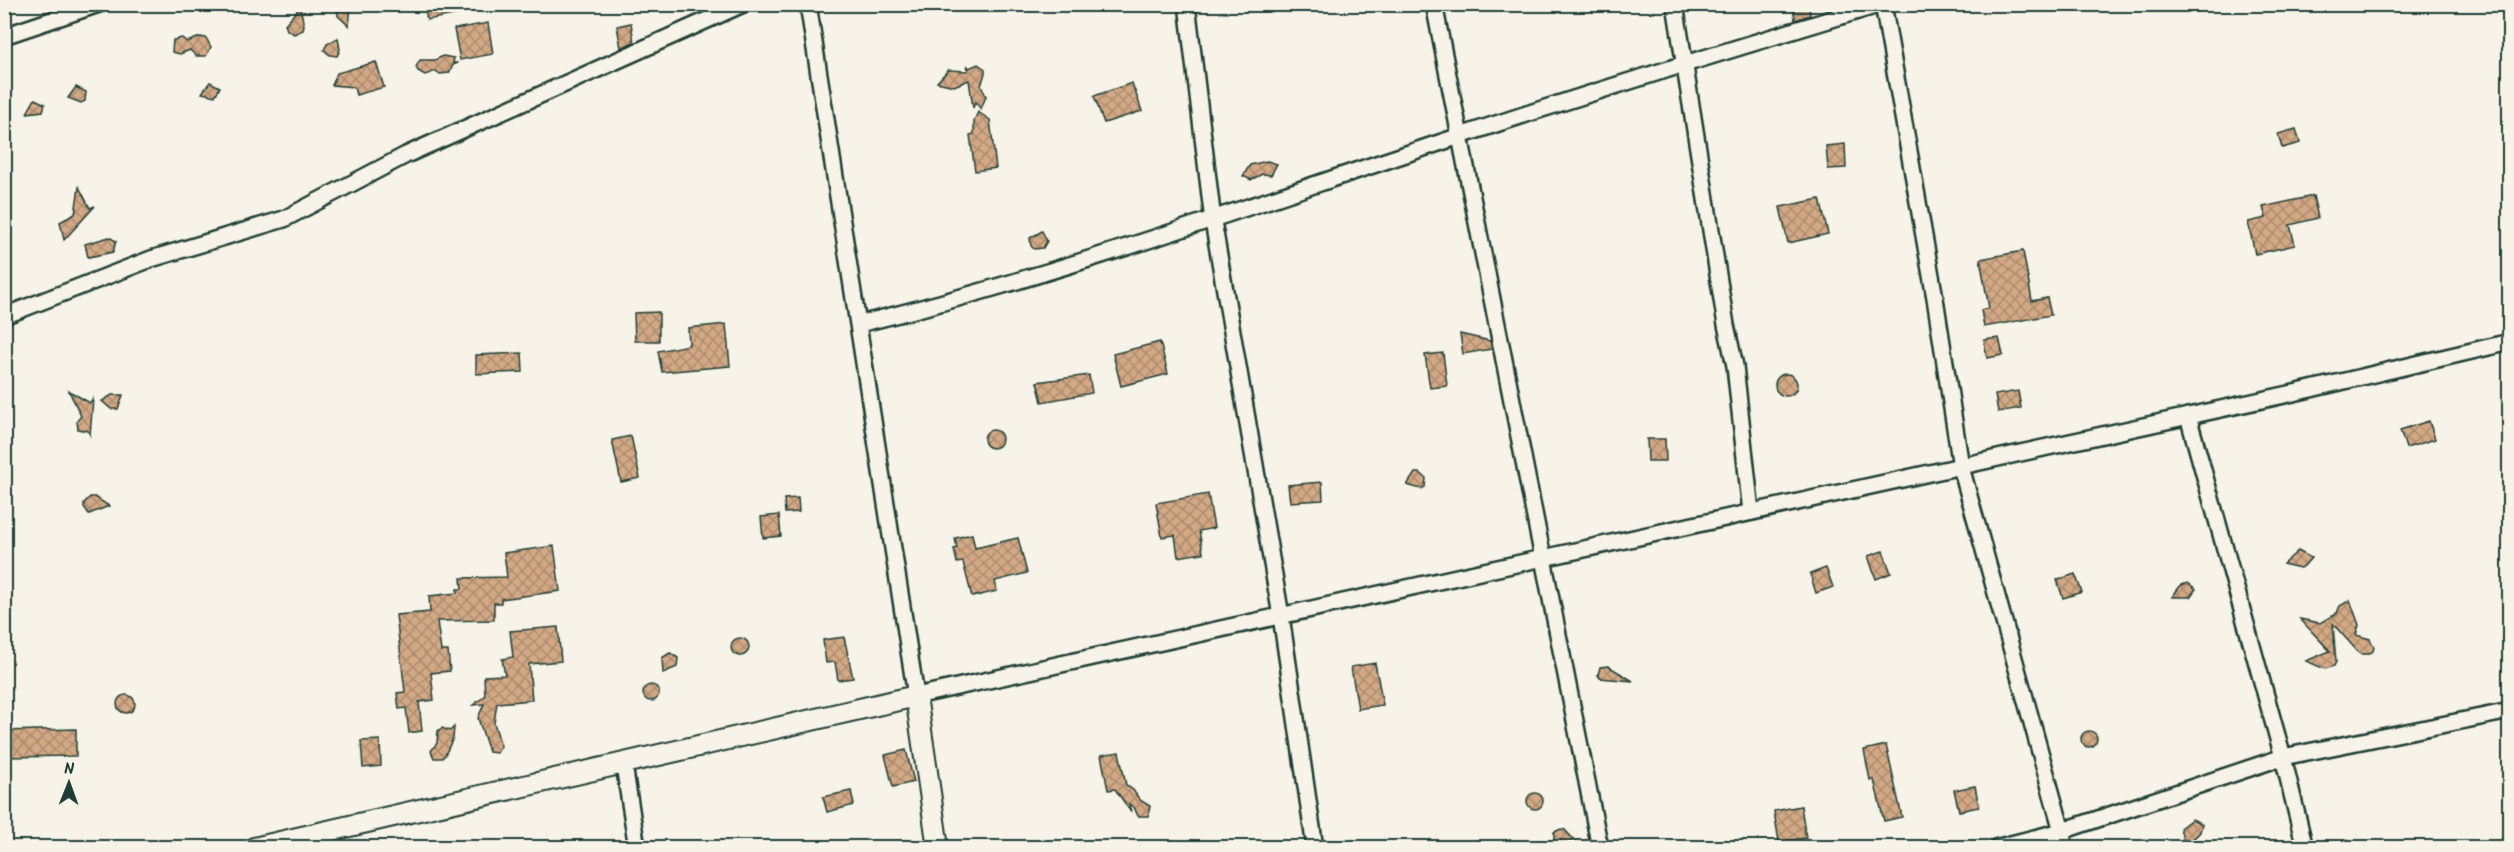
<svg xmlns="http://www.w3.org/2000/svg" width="2514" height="852" viewBox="0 0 2514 852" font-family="Kalam,sans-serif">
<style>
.building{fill:url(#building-cross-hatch);stroke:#1f3d34;stroke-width:1.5}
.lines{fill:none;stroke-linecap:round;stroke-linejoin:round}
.minor-casing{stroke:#1f3d34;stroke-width:20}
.tertiary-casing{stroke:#1f3d34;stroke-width:24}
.minor{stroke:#f7f3e8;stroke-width:15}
.tertiary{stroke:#f7f3e8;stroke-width:20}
</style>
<defs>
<pattern id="building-cross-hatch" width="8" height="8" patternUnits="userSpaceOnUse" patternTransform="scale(1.5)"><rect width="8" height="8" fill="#d3a985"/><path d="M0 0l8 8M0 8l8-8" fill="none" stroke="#ab8b6e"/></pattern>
</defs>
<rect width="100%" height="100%" fill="#f7f3e8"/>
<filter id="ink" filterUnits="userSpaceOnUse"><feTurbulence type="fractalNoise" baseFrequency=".0167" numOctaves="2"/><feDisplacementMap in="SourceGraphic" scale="12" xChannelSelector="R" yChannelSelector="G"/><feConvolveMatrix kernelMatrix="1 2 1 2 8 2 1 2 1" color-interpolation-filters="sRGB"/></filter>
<g filter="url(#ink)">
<g class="building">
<path d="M 341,4 L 351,7 L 349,26 L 338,16 L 337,8 Z"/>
<path d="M 424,4 L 470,4 L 470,12 L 427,20 Z"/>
<path d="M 1793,4 L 1809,4 L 1810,15 L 1795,20 Z"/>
<path d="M 300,7 L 304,25 L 303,30 L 294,34 L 287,30 L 285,24 Z"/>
<path d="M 488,23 L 493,54 L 460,60 L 454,29 Z"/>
<path d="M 631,23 L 634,42 L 621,48 L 617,26 Z"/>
<path d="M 200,37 L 206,38 L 211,47 L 206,56 L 196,56 L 190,50 L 180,54 L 172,52 L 173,40 L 182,38 L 187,42 Z"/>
<path d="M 338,38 L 340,50 L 337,56 L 330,55 L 324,50 L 327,44 Z"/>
<path d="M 443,56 L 454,58 L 453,63 L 458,63 L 453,65 L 449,73 L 440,74 L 436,71 L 425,75 L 418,71 L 416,67 L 420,60 L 435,60 Z"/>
<path d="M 376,62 L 384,87 L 356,95 L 354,87 L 332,85 L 337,73 Z"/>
<path d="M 978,64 L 985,69 L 985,73 L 981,86 L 986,96 L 981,109 L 975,102 L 973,108 L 969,80 L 954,86 L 937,82 L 948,70 L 968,71 L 967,65 L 969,68 Z"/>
<path d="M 210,82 L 220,87 L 215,96 L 202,93 Z"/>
<path d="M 1132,83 L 1142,111 L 1104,123 L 1094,96 Z"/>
<path d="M 76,87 L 86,92 L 85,101 L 81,103 L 68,98 Z"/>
<path d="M 35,99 L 45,104 L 43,111 L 27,113 Z"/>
<path d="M 978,112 L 990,120 L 996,168 L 975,171 L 970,135 L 974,134 L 974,121 Z"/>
<path d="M 2296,129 L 2300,143 L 2282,148 L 2278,134 Z"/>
<path d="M 1845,144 L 1846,168 L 1828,169 L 1826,146 Z"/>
<path d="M 1267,161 L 1277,164 L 1271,175 L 1262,174 L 1251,180 L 1243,176 L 1250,165 Z"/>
<path d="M 79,187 L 90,208 L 95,206 L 64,240 L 60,222 L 75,214 Z"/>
<path d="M 2313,196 L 2318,218 L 2290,225 L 2295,245 L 2255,254 L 2248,222 L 2266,218 L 2263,207 Z"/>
<path d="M 1820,199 L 1828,234 L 1788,243 L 1780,207 Z"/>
<path d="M 1042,231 L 1047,241 L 1043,248 L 1034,249 L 1031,246 L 1030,238 Z"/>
<path d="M 109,237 L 116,241 L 113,252 L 88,257 L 85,244 Z"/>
<path d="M 2023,251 L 2032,301 L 2047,298 L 2051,315 L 1984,327 L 1981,310 L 1989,308 L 1980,259 Z"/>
<path d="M 659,312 L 659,341 L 635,341 L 634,313 Z"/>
<path d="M 726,324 L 730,366 L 662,372 L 658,351 L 689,345 L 688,328 Z"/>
<path d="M 1460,334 L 1490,341 L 1492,349 L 1463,354 Z"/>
<path d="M 1999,338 L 2003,355 L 1987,358 L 1984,340 Z"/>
<path d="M 1160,342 L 1168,374 L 1121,386 L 1113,354 Z"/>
<path d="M 522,353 L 523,372 L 476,374 L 476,355 Z"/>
<path d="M 1443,353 L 1447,386 L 1430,388 L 1425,355 Z"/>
<circle cx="1786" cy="385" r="11"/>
<path d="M 1089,375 L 1092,393 L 1042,402 L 1037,382 Z"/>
<path d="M 69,391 L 90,403 L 93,399 L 90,435 L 88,431 L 78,429 L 77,421 L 81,416 Z"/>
<path d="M 2018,391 L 2021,408 L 1998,412 L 1995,395 Z"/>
<path d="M 112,395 L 123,395 L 118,409 L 111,409 L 102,401 Z"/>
<path d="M 2429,421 L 2435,439 L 2406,448 L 2400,430 Z"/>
<circle cx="993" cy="439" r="9"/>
<path d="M 631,436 L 640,478 L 621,482 L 612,440 Z"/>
<path d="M 1647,439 L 1665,439 L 1666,461 L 1648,461 Z"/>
<path d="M 1415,473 L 1420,473 L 1426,478 L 1425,487 L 1421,489 L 1407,485 Z"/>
<path d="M 1322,482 L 1323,500 L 1290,502 L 1288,485 Z"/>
<path d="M 1208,494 L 1214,528 L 1199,531 L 1203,553 L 1178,557 L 1175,535 L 1162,537 L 1156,503 Z"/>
<path d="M 90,497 L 95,497 L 109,506 L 89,514 L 84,507 L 84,503 Z"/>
<path d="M 798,498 L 799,512 L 785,513 L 784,499 Z"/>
<path d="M 779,515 L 781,536 L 763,538 L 761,517 Z"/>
<path d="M 972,534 L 975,548 L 1018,538 L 1027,573 L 995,581 L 997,591 L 972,597 L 963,562 L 957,563 L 954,549 L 957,548 L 955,538 Z"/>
<path d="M 554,546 L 560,591 L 501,599 L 501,603 L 494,603 L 494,620 L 437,621 L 441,651 L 448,651 L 450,671 L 431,673 L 434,700 L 419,702 L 422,731 L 409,733 L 406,708 L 399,709 L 397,693 L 405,692 L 396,615 L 430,612 L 429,596 L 457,593 L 457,589 L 462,589 L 461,578 L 507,577 L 504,553 Z"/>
<path d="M 1883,551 L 1891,573 L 1876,579 L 1868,556 Z"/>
<path d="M 2298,551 L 2311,558 L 2304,566 L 2300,568 L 2283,564 Z"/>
<path d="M 1826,568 L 1833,587 L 1816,593 L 1810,574 Z"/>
<path d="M 2075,574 L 2082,592 L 2063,598 L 2057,580 Z"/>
<path d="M 2188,583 L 2196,589 L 2190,597 L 2172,597 L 2181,585 Z"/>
<path d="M 2350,600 L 2359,625 L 2356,635 L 2370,639 L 2374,647 L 2373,651 L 2369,654 L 2360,654 L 2333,624 L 2336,662 L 2334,666 L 2325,669 L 2306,661 L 2330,651 L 2300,619 L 2320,623 L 2337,613 L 2340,606 Z"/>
<path d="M 558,627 L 561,661 L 529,664 L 532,700 L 497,703 L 494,723 L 501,746 L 497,753 L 489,752 L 478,718 L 484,704 L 473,705 L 485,696 L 484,676 L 505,675 L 502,659 L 513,657 L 510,631 Z"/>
<path d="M 844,637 L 853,678 L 838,680 L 835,662 L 826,663 L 823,640 Z"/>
<circle cx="740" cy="647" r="9"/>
<path d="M 670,653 L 678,658 L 677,667 L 663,673 L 662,658 Z"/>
<path d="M 1375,663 L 1383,705 L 1358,709 L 1351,667 Z"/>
<path d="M 1608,666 L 1633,681 L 1600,678 L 1598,675 L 1600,667 Z"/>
<circle cx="651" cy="693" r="8"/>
<circle cx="126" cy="704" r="9"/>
<path d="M 454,727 L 453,738 L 445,755 L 442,758 L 434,758 L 431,751 L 437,743 L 438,731 L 442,728 L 450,731 Z"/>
<path d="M 76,729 L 76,756 L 4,757 L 4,731 Z"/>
<circle cx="2089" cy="739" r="8"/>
<path d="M 380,740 L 381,766 L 363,768 L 361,741 Z"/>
<path d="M 1886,745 L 1902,817 L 1884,821 L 1874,780 L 1870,780 L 1864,750 Z"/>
<path d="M 906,750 L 914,782 L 893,787 L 885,755 Z"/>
<path d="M 1119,752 L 1126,785 L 1133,790 L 1140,800 L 1150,806 L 1148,816 L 1138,816 L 1134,807 L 1129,804 L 1131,812 L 1115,789 L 1108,790 L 1101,755 Z"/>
<path d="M 1975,786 L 1979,807 L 1959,811 L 1954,790 Z"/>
<path d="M 851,791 L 854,805 L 827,812 L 823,797 Z"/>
<circle cx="1535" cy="801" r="8"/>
<path d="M 1801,806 L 1806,838 L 1779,842 L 1774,811 Z"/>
<path d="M 2192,819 L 2202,824 L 2200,832 L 2185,847 L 2180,828 Z"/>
<path d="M 1561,829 L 1565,830 L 1575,841 L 1557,843 L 1554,840 L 1554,832 Z"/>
</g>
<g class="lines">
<g class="minor-casing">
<g id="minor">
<path d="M 808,4 L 916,696 L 2298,392 L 2510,342"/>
<path d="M 1187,4 L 1213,221 L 1281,616 L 1315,848"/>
<path d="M 1434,4 L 1600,848"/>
<path d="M 1675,4 L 1726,325 L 1735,366 L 1751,512"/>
<path d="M 1883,4 L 1935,298 L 1961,467 L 2062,831 L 2064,848"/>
<path d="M 4,36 L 99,4"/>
<path d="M 4,316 L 151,259 L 284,219 L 406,155 L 743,4"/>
<path d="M 859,324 C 1063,274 1260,202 1460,136 C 1599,89 1740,47 1881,4"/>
<path d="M 2188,416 L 2283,757 L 2305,848"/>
<path d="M 624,765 L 637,848"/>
<path d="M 1995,848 L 2062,831 L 2283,757 L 2510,711"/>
</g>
</g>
<g class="tertiary-casing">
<path id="tertiary" d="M 254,848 L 916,696 L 938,848"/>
</g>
<use href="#minor" class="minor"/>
<use href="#tertiary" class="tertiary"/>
</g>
</g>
<rect width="2514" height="852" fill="none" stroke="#f7f3e8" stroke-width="24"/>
<rect x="12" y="12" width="2490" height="828" fill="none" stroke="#1f3d34" stroke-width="2" filter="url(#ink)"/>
<g transform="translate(69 783) rotate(1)" stroke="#f7f3e8" stroke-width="4.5" paint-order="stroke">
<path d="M0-4.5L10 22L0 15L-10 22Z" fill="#1f3d34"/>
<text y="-9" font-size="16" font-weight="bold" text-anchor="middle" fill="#1f3d34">N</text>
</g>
</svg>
